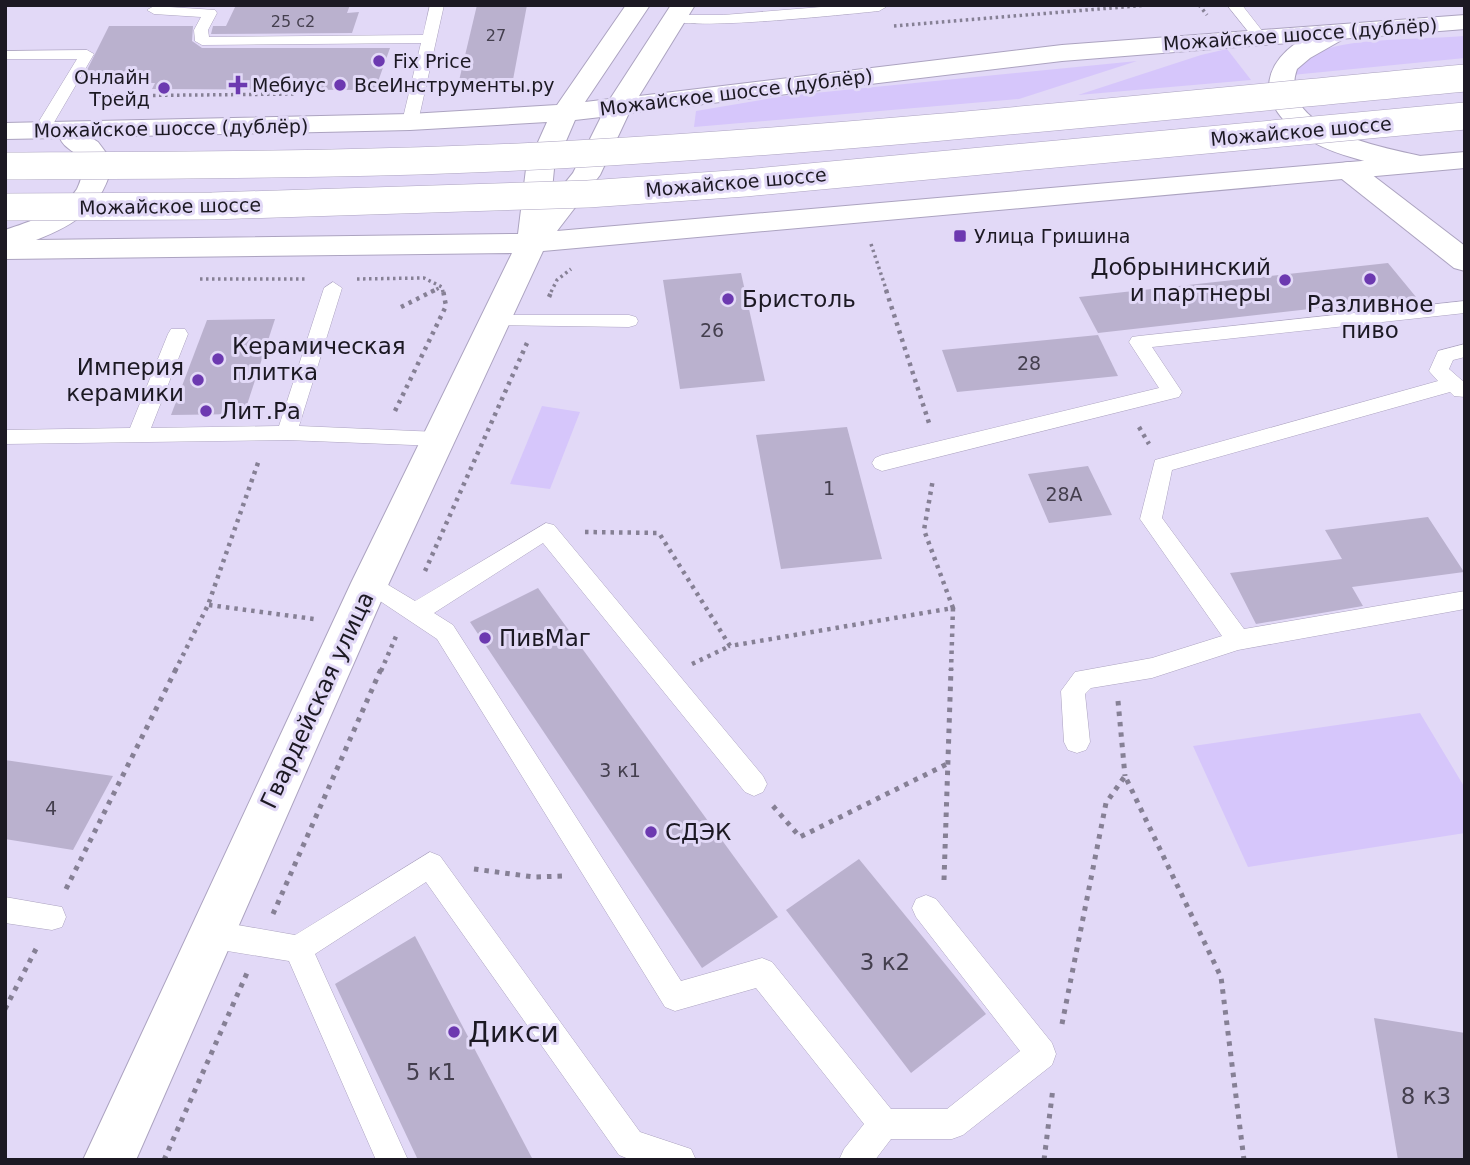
<svg xmlns="http://www.w3.org/2000/svg" width="1470" height="1165" viewBox="0 0 1470 1165" font-family="'DejaVu Sans',sans-serif">
<style>
.green{fill:#d6c6fb}
.building{fill:#bab1ce}
.lines{fill:none;stroke-linecap:round;stroke-linejoin:round}
.lane-casing{stroke:#aca3c0;stroke-width:1}
.street-casing{stroke:#aca3c0;stroke-width:2}
.secondary-casing{stroke:#aca3c0;stroke-width:2}
.path-far2{stroke:#868095;stroke-width:3.5;stroke-dasharray:2.5 3.5;stroke-linecap:butt}
.path-far1{stroke:#868095;stroke-width:4.5;stroke-dasharray:3.5 5;stroke-linecap:butt}
.path{stroke:#868095;stroke-width:5;stroke-dasharray:4.5 6;stroke-linecap:butt}
.lane{fill:#fff;fill-rule:evenodd}
.street{fill:#fff;fill-rule:evenodd}
.secondary{fill:#fff;fill-rule:evenodd}
.primary-bridge-casing{stroke:#aca3c0;stroke-width:28;stroke-linecap:butt}
.primary-bridge{stroke:#fff;stroke-width:27}
.poi-dot{fill:#6c39b0;stroke:#e2d9f7;stroke-width:2.5}
.labels{text-anchor:middle;stroke-width:6;stroke-linejoin:round;paint-order:stroke}
.far-number-label{font-size:16px;fill:#443f4e}
.far-street-label{font-size:19px;fill:#1c1923;stroke:#e2d9f7}
.far-poi-label{font-size:19px;fill:#1c1923;stroke:#e2d9f7;text-anchor:start}
.number-label{font-size:19px;fill:#443f4e}
.poi-label{font-size:23px;fill:#1c1923;stroke:#e2d9f7;text-anchor:start}
.street-label{font-size:23px;fill:#1c1923;stroke:#e2d9f7}
.near-number-label{font-size:23px;fill:#443f4e}
.near-poi-label{font-size:28px;fill:#1c1923;stroke:#e2d9f7;text-anchor:start}
</style>
<rect width="100%" height="100%" fill="#e2d9f7"/>
<g class="green">
<path d="M 1465,36 L 1465,58 L 1292,75 C 1301,65 1309,57 1321,51 C 1351,38 1429,39 1465,36 Z"/>
<path d="M 1227,49 L 1251,80 L 1078,95 L 1201,55 Z"/>
<path d="M 1137,61 L 1019,99 L 694,127 L 696,111 L 784,96 Z"/>
<path d="M 542,406 L 580,412 L 550,489 L 510,484 Z"/>
<path d="M 1420,713 L 1465,788 L 1465,833 L 1248,867 L 1193,746 Z"/>
</g>
<g class="building">
<path d="M 236,5 L 350,5 L 347,13 L 359,12 L 352,33 L 211,34 L 213,26 L 226,26 Z"/>
<path d="M 477,5 L 527,5 L 512,85 L 458,85 Z"/>
<path d="M 109,26 L 193,26 L 192,41 L 202,48 L 390,48 L 375,90 L 152,89 L 155,83 L 121,83 L 123,79 L 82,80 Z"/>
<path d="M 1388,263 L 1416,297 L 1098,333 L 1079,297 Z"/>
<path d="M 741,273 L 765,381 L 680,389 L 663,280 Z"/>
<path d="M 275,319 L 244,414 L 171,415 L 207,320 Z"/>
<path d="M 1098,335 L 1118,376 L 957,392 L 942,350 Z"/>
<path d="M 847,427 L 882,559 L 781,569 L 756,435 Z"/>
<path d="M 1088,466 L 1112,515 L 1049,523 L 1028,474 Z"/>
<path d="M 1428,517 L 1464,572 L 1352,587 L 1363,606 L 1256,624 L 1230,573 L 1342,559 L 1325,530 Z"/>
<path d="M 538,588 L 778,917 L 702,968 L 470,622 Z"/>
<path d="M 5,760 L 113,776 L 73,850 L 5,839 Z"/>
<path d="M 859,859 L 986,1014 L 911,1073 L 786,910 Z"/>
<path d="M 415,936 L 533,1160 L 418,1160 L 335,984 Z"/>
<path d="M 1374,1018 L 1465,1033 L 1465,1160 L 1398,1160 Z"/>
</g>
<g class="lines">
<g class="lane-casing">
<g id="lane">
<path d="M 430,5 L 444,5 L 418,122 L 410,127 L 402,122 L 421,43 L 202,45 L 195,41 L 194,30 L 201,17 L 154,14 L 147,10 L 154,6 L 215,10 L 217,13 L 208,30 L 209,37 L 423,35 Z"/>
<path d="M 846,5 L 886,7 L 879,11 C 849,14 682,32 668,19 L 675,15 L 723,15 Z"/>
<path d="M 1227,5 L 1242,5 L 1267,37 L 1265,40 L 1255,40 Z"/>
<path d="M 87,50 L 94,54 L 49,131 L 41,136 L 35,134 L 33,131 L 77,59 L 5,59 L 5,51 Z"/>
<path d="M 333,282 L 342,288 L 299,426 L 438,432 L 445,434 L 448,439 L 445,444 L 438,446 L 287,440 L 5,444 L 5,430 L 130,428 L 168,334 L 171,329 L 185,329 L 188,334 L 151,428 L 279,426 L 324,288 Z"/>
<path d="M 1465,301 L 1465,313 L 1152,347 L 1182,392 L 1179,397 L 882,471 L 875,468 L 872,463 L 875,458 L 882,455 L 1159,388 L 1129,342 L 1132,337 L 1139,336 Z"/>
<path d="M 495,315 L 629,315 L 636,317 L 638,321 L 636,325 L 629,327 L 488,325 L 486,321 L 488,317 Z"/>
<path d="M 1465,344 L 1465,357 L 1453,360 L 1449,369 L 1465,383 L 1465,397 L 1454,396 L 1450,392 L 1172,470 L 1162,518 L 1244,629 L 1465,591 L 1465,609 L 1238,650 L 1152,678 L 1091,688 L 1085,694 L 1090,742 L 1086,750 L 1077,753 L 1068,750 L 1064,742 L 1061,691 L 1075,672 L 1152,658 L 1222,636 L 1140,519 L 1155,460 L 1438,381 L 1429,371 L 1438,351 Z"/>
<path d="M 546,523 L 554,525 L 763,776 L 767,784 L 763,792 L 754,796 L 745,792 L 543,543 L 434,613 L 453,625 L 681,981 L 762,958 L 772,962 L 891,1109 L 947,1109 L 1020,1051 L 916,917 L 912,908 L 916,899 L 926,895 L 936,899 L 1052,1043 L 1056,1054 L 1052,1065 L 963,1135 L 952,1139 L 891,1139 L 875,1160 L 839,1160 L 844,1149 L 864,1124 L 756,988 L 675,1011 L 665,1007 L 437,639 L 362,589 L 359,583 L 362,577 L 370,574 L 415,601 Z"/>
<path d="M 430,852 L 440,856 L 640,1132 L 691,1149 L 696,1160 L 631,1160 L 619,1155 L 426,882 L 315,954 L 408,1160 L 376,1160 L 289,961 L 209,948 L 199,944 L 195,934 L 199,924 L 209,920 L 295,935 Z"/>
<path d="M 5,897 L 62,907 L 66,917 L 62,927 L 52,930 L 5,923 Z"/>
</g>
</g>
<g class="street-casing">
<g id="street">
<path d="M 1338,25 L 1347,27 L 1350,32 L 1347,37 L 1310,58 L 1297,69 C 1275,132 1390,148 1429,158 L 1433,164 L 1429,170 L 1419,172 C 1383,165 1343,159 1311,141 C 1238,99 1269,42 1338,25 Z"/>
<path d="M 1348,162 L 1358,164 L 1465,246 L 1465,271 L 1454,268 L 1338,176 L 1334,170 L 1338,164 Z"/>
</g>
</g>
<g class="secondary-casing">
<path id="secondary" d="M 626,5 L 650,5 L 585,102 L 610,99 L 671,5 L 695,5 L 639,96 L 1062,45 L 1465,15 L 1465,29 L 1062,61 L 629,113 L 600,175 L 557,231 L 1465,152 L 1465,168 L 543,251 L 389,583 L 136,1160 L 83,1160 L 351,583 L 512,253 L 5,259 L 5,230 C 29,222 63,211 77,189 C 81,181 83,171 85,162 C 78,153 63,148 60,138 L 5,139 L 5,123 L 410,114 L 557,105 ZM 601,117 L 573,173 L 551,200 L 554,169 L 575,120 ZM 547,122 L 526,169 L 518,234 L 36,240 C 77,224 103,207 113,162 L 98,142 L 90,137 L 410,130 Z"/>
</g>
<g class="path-far2">
<path d="M 1199,5 L 1207,15"/>
<path d="M 894,26 L 1147,5"/>
<path d="M 93,96 L 297,94"/>
<path d="M 871,244 L 887,292"/>
<path d="M 200,279 L 307,279"/>
<path d="M 357,279 L 424,278 L 442,287 L 443,292"/>
<path d="M 431,292 L 441,287"/>
<path d="M 551,292 L 557,280 L 571,269"/>
</g>
<g class="path-far1">
<path d="M 886,290 L 929,423"/>
<path d="M 549,297 L 552,290"/>
<path d="M 401,307 L 435,290"/>
<path d="M 395,411 L 446,306 L 443,290"/>
<path d="M 1139,427 L 1149,444"/>
<path d="M 585,532 L 659,533 L 730,646 L 953,608 L 924,530 L 933,479"/>
<path d="M 425,571 L 527,343"/>
<path d="M 209,605 L 314,619"/>
<path d="M 692,664 L 730,646"/>
<path d="M 175,671 L 208,605 L 259,460"/>
<path d="M 381,671 L 397,634"/>
<path d="M 951,671 L 953,608"/>
</g>
<g class="path">
<path d="M 1118,701 L 1125,776"/>
<path d="M 773,806 L 800,837 L 947,764"/>
<path d="M 474,869 L 534,877 L 563,876"/>
<path d="M 944,880 L 951,669"/>
<path d="M 66,889 L 176,669"/>
<path d="M 273,914 L 381,669"/>
<path d="M 5,1009 L 37,947"/>
<path d="M 1062,1024 L 1106,803 L 1125,776 L 1221,977 L 1244,1160"/>
<path d="M 164,1160 L 247,973"/>
<path d="M 1044,1160 L 1053,1088"/>
</g>
<use href="#lane" class="lane"/>
<use href="#street" class="street"/>
<use href="#secondary" class="secondary"/>
<g class="primary-bridge-casing">
<g id="primary-bridge">
<path d="M 5,166 C 201,165 397,165 593,153 C 884,136 1175,105 1465,78"/>
<path d="M 5,207 L 212,206 L 588,194 L 745,183 L 1465,116"/>
</g>
</g>
<use href="#primary-bridge" class="primary-bridge"/>
</g>
<g class="poi-dot">
<circle cx="379" cy="61" r="7"/>
<path d="M234.5 74.5h7v7h7v7h-7v7h-7v-7h-7v-7h7z"/>
<circle cx="340" cy="85" r="7"/>
<circle cx="164" cy="88" r="7"/>
<rect x="953" y="229" width="14" height="14" rx="3.5"/>
<circle cx="1370" cy="279" r="7"/>
<circle cx="1285" cy="280" r="7"/>
<circle cx="728" cy="299" r="7"/>
<circle cx="218" cy="359" r="7"/>
<circle cx="198" cy="380" r="7"/>
<circle cx="206" cy="411" r="7"/>
<circle cx="485" cy="638" r="7"/>
<circle cx="651" cy="832" r="7"/>
<circle cx="454" cy="1032" r="7"/>
</g>
<g class="labels">
<g class="far-number-label">
<text x="293" y="27">25 с2</text>
<text x="496" y="41">27</text>
</g>
<g class="far-street-label">
<text transform="translate(1300 34) rotate(-4)" y="7">Можайское шоссе (дублёр)</text>
<text transform="translate(736 92) rotate(-7)" y="7">Можайское шоссе (дублёр)</text>
<text transform="translate(171 128) rotate(-1)" y="7">Можайское шоссе (дублёр)</text>
<text transform="translate(1301 131) rotate(-5)" y="7">Можайское шоссе</text>
<text transform="translate(736 182) rotate(-5)" y="7">Можайское шоссе</text>
<text transform="translate(170 206) rotate(-1)" y="7">Можайское шоссе</text>
</g>
<g class="far-poi-label">
<text x="393" y="68">Fix Price</text>
<text x="150" y="84" text-anchor="end">Онлайн<tspan x="150" dy="22">Трейд</tspan></text>
<text x="252" y="92">Мебиус</text>
<text x="354" y="92">ВсеИнструменты.ру</text>
<text x="974" y="243">Улица Гришина</text>
</g>
<g class="number-label">
<text x="712" y="337">26</text>
<text x="1029" y="370">28</text>
<text x="829" y="495">1</text>
<text x="1064" y="501">28А</text>
<text x="620" y="777">3 к1</text>
<text x="51" y="815">4</text>
</g>
<g class="poi-label">
<text x="1271" y="275" text-anchor="end">Добрынинский<tspan x="1271" dy="26">и партнеры</tspan></text>
<text x="742" y="307">Бристоль</text>
<text x="1370" y="312" text-anchor="middle">Разливное<tspan x="1370" dy="26">пиво</tspan></text>
<text x="232" y="354">Керамическая<tspan x="232" dy="26">плитка</tspan></text>
<text x="184" y="375" text-anchor="end">Империя<tspan x="184" dy="26">керамики</tspan></text>
<text x="220" y="419">Лит.Ра</text>
<text x="499" y="646">ПивМаг</text>
<text x="665" y="840">СДЭК</text>
</g>
<g class="street-label">
<text transform="translate(317 700) rotate(-65)" y="8">Гвардейская улица</text>
</g>
<g class="near-number-label">
<text x="885" y="970">3 к2</text>
<text x="431" y="1080">5 к1</text>
<text x="1426" y="1104">8 к3</text>
</g>
<g class="near-poi-label">
<text x="468" y="1042">Дикси</text>
</g>
</g>
<rect width="1470" height="1165" fill="none" stroke="#1c1923" stroke-width="14"/>
</svg>
